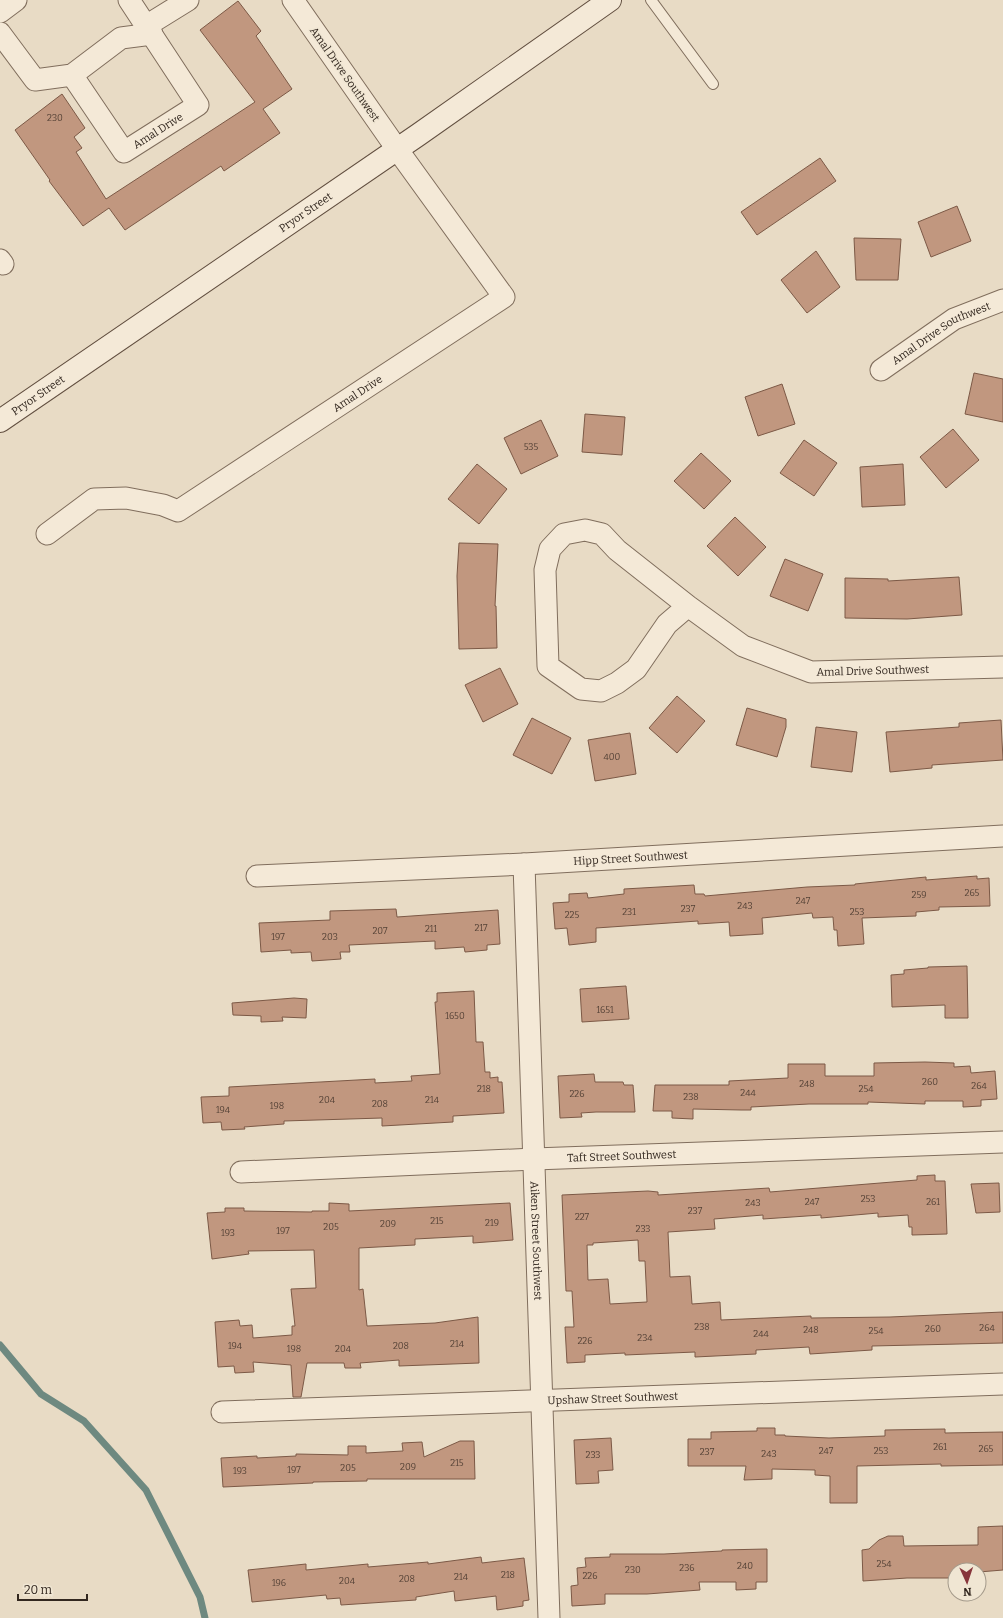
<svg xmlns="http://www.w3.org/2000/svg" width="1003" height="1618" viewBox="0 0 1003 1618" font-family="Bitter,serif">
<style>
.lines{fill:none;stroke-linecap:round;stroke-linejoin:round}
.stream{stroke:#6e8980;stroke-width:7}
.building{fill:#c1977f;stroke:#7c5946;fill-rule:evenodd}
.lane-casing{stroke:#806e5d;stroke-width:12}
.street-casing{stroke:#806e5d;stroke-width:23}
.secondary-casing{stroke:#624f40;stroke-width:24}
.lane{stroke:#f4e9d7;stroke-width:10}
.street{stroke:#f4e9d7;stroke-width:21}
.secondary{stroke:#f4e9d7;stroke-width:22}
.labels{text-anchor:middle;stroke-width:3;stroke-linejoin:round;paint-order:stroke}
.number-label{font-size:9px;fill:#564337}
.street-label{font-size:11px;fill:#32271f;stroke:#f0e6d3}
</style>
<rect width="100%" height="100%" fill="#e8dbc5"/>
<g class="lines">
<path class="stream" d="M 0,1345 L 41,1394 L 84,1421 L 146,1490 L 200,1597 L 205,1618"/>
</g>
<g class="building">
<path d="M 238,1 L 261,31 L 256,36 L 292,89 L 263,109 L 280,133 L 224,171 L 221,166 L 125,230 L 109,208 L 83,226 L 49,181 L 50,180 L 15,130 L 62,94 L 85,128 L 74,137 L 82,148 L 76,152 L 106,199 L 255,102 L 200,30 Z"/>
<path d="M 820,158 L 836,181 L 757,235 L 741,212 Z"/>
<path d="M 957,206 L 971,241 L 931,257 L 918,222 Z"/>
<path d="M 854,238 L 901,239 L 898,280 L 856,280 Z"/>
<path d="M 816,251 L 840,287 L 807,313 L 781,280 Z"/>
<path d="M 974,373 L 1003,379 L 1003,422 L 965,414 Z"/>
<path d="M 782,384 L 795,424 L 758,436 L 745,397 Z"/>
<path d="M 585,414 L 625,417 L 622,455 L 582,452 Z"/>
<path d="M 541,420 L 558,456 L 521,474 L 504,438 Z"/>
<path d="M 953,429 L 979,460 L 946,488 L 920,457 Z"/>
<path d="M 804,440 L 837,463 L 814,496 L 780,473 Z"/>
<path d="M 701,453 L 731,481 L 704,509 L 674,481 Z"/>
<path d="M 477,464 L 507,489 L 479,524 L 448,499 Z"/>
<path d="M 903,464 L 905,505 L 862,507 L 860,467 Z"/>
<path d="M 735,517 L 766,547 L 738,576 L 707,546 Z"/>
<path d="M 459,543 L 498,544 L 495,606 L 496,606 L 497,648 L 459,649 L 457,576 Z"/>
<path d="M 785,559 L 823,574 L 808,611 L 770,596 Z"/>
<path d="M 959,577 L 962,615 L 907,619 L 845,618 L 845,578 L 888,579 L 888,581 Z"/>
<path d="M 500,668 L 518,704 L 483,722 L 465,685 Z"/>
<path d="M 677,696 L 705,721 L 677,753 L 649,728 Z"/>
<path d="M 747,708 L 786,719 L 786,727 L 777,757 L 736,745 Z"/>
<path d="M 532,718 L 571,738 L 552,774 L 513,755 Z"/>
<path d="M 1001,720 L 1003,760 L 932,765 L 932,768 L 890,772 L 886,732 L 959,727 L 959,723 Z"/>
<path d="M 816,727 L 857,732 L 852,772 L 811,767 Z"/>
<path d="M 630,733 L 636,774 L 595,781 L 588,740 Z"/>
<path d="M 977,876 L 977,879 L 989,878 L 990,906 L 939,907 L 939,910 L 916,912 L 916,916 L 862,918 L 864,944 L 838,946 L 837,930 L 834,930 L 833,917 L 813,918 L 812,913 L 762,918 L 763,934 L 730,936 L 729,922 L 698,924 L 698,921 L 596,928 L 596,942 L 569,945 L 567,928 L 555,929 L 553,903 L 569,902 L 569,894 L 587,893 L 588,898 L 624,894 L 624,889 L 694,885 L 695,894 L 704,894 L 705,896 L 807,887 L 855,885 L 855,884 L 926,877 L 926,880 Z"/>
<path d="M 396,909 L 397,917 L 498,910 L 500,944 L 487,945 L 487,950 L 465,952 L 464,947 L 435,949 L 435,941 L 349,945 L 350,952 L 340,952 L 341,959 L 312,961 L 311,952 L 291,953 L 291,950 L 261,952 L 259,923 L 330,920 L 330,911 Z"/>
<path d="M 967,966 L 968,1018 L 945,1018 L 945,1005 L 892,1007 L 891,975 L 904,974 L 904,970 L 928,968 L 928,967 Z"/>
<path d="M 626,986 L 629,1019 L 582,1022 L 580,989 Z"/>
<path d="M 474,991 L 476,1042 L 483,1042 L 485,1072 L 490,1072 L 490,1078 L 498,1077 L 498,1082 L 502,1082 L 504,1113 L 453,1116 L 453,1122 L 382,1126 L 382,1118 L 284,1121 L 284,1124 L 244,1127 L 245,1129 L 222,1130 L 221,1122 L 203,1123 L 201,1097 L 229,1096 L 229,1087 L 375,1079 L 375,1083 L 412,1081 L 411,1076 L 440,1074 L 435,1002 L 437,1002 L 437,993 Z"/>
<path d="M 294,998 L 307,999 L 306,1018 L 282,1017 L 283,1021 L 261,1022 L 261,1016 L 233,1015 L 232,1003 Z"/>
<path d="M 925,1062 L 954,1063 L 954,1067 L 970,1066 L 971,1073 L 995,1071 L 997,1099 L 981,1100 L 981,1106 L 963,1107 L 963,1101 L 925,1101 L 925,1104 L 868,1102 L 868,1104 L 809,1104 L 751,1107 L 751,1110 L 741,1110 L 693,1109 L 693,1119 L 672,1118 L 672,1111 L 653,1111 L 655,1085 L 729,1085 L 729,1081 L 788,1078 L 788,1064 L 825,1064 L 825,1076 L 874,1076 L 874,1063 Z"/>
<path d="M 594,1074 L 595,1082 L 623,1082 L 624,1085 L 633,1085 L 635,1112 L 596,1112 L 581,1113 L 582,1117 L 560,1118 L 558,1076 Z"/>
<path d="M 935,1175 L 935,1181 L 945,1181 L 947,1234 L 912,1235 L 912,1227 L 909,1227 L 908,1215 L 878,1217 L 878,1213 L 821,1218 L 821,1215 L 763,1219 L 763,1215 L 714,1219 L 715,1229 L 668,1232 L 670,1277 L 690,1276 L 692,1304 L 720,1302 L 721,1320 L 811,1316 L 811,1318 L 890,1317 L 1003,1312 L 1003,1343 L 872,1346 L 872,1350 L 810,1354 L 809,1347 L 756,1350 L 756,1354 L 695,1357 L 695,1352 L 625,1355 L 625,1353 L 585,1355 L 585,1362 L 567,1363 L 565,1327 L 574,1327 L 572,1291 L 566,1291 L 562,1195 L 648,1191 L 658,1192 L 658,1195 L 769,1188 L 770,1192 L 917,1180 L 917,1176 ZM 638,1240 L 639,1261 L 645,1261 L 647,1302 L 610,1304 L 608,1279 L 588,1280 L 587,1245 L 593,1245 L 593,1243 Z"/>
<path d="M 999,1183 L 1000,1212 L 976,1213 L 971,1184 Z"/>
<path d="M 329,1203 L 349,1204 L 349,1211 L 510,1203 L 513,1240 L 473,1243 L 473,1236 L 415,1239 L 415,1245 L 359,1248 L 359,1290 L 363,1289 L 367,1326 L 435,1323 L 478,1317 L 479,1363 L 399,1366 L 399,1360 L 360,1363 L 361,1368 L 345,1368 L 344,1363 L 307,1363 L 301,1397 L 293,1397 L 291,1365 L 253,1362 L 254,1372 L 235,1373 L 234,1366 L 218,1367 L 215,1322 L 239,1320 L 240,1326 L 252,1325 L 253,1338 L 292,1335 L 292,1326 L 295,1326 L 291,1289 L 316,1288 L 314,1250 L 248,1251 L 249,1254 L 212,1259 L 207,1213 L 225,1212 L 225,1208 L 244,1208 L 244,1211 L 312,1212 L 312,1211 L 329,1211 Z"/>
<path d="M 757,1428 L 775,1428 L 775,1435 L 785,1435 L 785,1436 L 829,1438 L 885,1436 L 885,1430 L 945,1429 L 945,1433 L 1003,1432 L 1003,1465 L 941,1466 L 941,1464 L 857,1466 L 857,1503 L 830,1503 L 830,1476 L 815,1475 L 815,1470 L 772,1469 L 772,1479 L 744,1480 L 746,1466 L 688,1466 L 688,1439 L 711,1439 L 711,1432 L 757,1431 Z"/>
<path d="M 611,1438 L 613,1470 L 598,1471 L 599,1483 L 576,1484 L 574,1440 Z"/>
<path d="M 460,1441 L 474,1441 L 475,1479 L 367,1479 L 367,1481 L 313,1482 L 313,1483 L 223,1487 L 221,1458 L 257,1456 L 257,1458 L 296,1456 L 296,1454 L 348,1455 L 348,1446 L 366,1446 L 366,1453 L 403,1451 L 402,1443 L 422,1442 L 424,1457 Z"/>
<path d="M 1003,1526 L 1003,1570 L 979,1572 L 979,1570 L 955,1570 L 955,1578 L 907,1578 L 863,1581 L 862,1550 L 869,1549 L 879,1540 L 888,1536 L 903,1536 L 904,1546 L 978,1545 L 978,1527 Z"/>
<path d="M 767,1549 L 767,1582 L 756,1582 L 756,1589 L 736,1590 L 736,1582 L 699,1582 L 700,1590 L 647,1594 L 605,1594 L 605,1604 L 572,1606 L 571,1586 L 578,1585 L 577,1568 L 586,1567 L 585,1558 L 610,1557 L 610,1554 L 664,1554 L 722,1551 L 722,1550 Z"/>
<path d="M 481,1557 L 482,1563 L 524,1558 L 529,1600 L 523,1601 L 523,1606 L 497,1610 L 496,1596 L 455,1601 L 454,1591 L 416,1597 L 416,1600 L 341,1605 L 340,1598 L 327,1599 L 326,1595 L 252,1602 L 248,1570 L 306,1564 L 306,1570 L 368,1564 L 368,1567 L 428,1562 L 428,1564 Z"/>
</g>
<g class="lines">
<g class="lane-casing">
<path id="lane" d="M 651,0 L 713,84"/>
</g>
<g class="street-casing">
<g id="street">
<path d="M 0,12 L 16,0"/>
<path d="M 146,26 L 188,0"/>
<path d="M 0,33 L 35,80 L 72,75 L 121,38 L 152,34"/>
<path id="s1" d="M 72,75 L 124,152 L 198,105 L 129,0"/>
<path d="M 0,260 L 3,264"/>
<path id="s2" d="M 881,370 L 954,319 L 1003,300"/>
<path id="s3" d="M 47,534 L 94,499 L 126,498 L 163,505 L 178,511 L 504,297 L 397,149 L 293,0"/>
<path id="s4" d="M 688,606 L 667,624 L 636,669 L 617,683 L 601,691 L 581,689 L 548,666 L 545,570 L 550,549 L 564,534 L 585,530 L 602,534 L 617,550 L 688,606 L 743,646 L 811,672 L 1003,667"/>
<path id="s5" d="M 524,864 L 549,1618"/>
<path id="s6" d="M 257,876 L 524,864 L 1003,836"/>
<path id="s7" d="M 241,1172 L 534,1159 L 1003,1142"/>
<path id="s8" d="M 222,1412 L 1003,1384"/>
</g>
</g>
<g class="secondary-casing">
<g id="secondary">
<path id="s9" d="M 0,421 L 418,135 L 610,0"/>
</g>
</g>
<use href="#lane" class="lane"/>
<use href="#street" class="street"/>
<use href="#secondary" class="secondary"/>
</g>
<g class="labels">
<g class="number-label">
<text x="55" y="121">230</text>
<text x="531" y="450">535</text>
<text x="612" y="760">400</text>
<text x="972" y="896">265</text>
<text x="919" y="898">259</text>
<text x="803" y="904">247</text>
<text x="745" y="909">243</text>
<text x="688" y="912">237</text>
<text x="629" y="915">231</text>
<text x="857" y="915">253</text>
<text x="572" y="918">225</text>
<text x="481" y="931">217</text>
<text x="431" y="932">211</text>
<text x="380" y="934">207</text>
<text x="278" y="940">197</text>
<text x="330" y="940">203</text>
<text x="605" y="1013">1651</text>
<text x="455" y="1019">1650</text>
<text x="930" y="1085">260</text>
<text x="807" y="1087">248</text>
<text x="979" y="1089">264</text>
<text x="484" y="1092">218</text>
<text x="866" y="1092">254</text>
<text x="748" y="1096">244</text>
<text x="577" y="1097">226</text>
<text x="691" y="1100">238</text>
<text x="327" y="1103">204</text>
<text x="432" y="1103">214</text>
<text x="380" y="1107">208</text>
<text x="277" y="1109">198</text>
<text x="223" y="1113">194</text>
<text x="868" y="1202">253</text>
<text x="812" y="1205">247</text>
<text x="933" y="1205">261</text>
<text x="753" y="1206">243</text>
<text x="695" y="1214">237</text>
<text x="582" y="1220">227</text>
<text x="437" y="1224">215</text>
<text x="492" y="1226">219</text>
<text x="388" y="1227">209</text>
<text x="331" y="1230">205</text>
<text x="643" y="1232">233</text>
<text x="283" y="1234">197</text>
<text x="228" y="1236">193</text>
<text x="702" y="1330">238</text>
<text x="987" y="1331">264</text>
<text x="933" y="1332">260</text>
<text x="811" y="1333">248</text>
<text x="876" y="1334">254</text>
<text x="761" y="1337">244</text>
<text x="645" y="1341">234</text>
<text x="585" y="1344">226</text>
<text x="457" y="1347">214</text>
<text x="235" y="1349">194</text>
<text x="401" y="1349">208</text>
<text x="294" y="1352">198</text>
<text x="343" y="1352">204</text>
<text x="940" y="1450">261</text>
<text x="986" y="1452">265</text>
<text x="826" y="1454">247</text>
<text x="881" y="1454">253</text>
<text x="707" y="1455">237</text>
<text x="769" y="1457">243</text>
<text x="593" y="1458">233</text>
<text x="457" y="1466">215</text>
<text x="408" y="1470">209</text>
<text x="348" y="1471">205</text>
<text x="294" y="1473">197</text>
<text x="240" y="1474">193</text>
<text x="884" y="1567">254</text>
<text x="745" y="1569">240</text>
<text x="687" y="1571">236</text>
<text x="633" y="1573">230</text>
<text x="508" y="1578">218</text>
<text x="590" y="1579">226</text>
<text x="461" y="1580">214</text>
<text x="407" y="1582">208</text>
<text x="347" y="1584">204</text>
<text x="279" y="1586">196</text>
</g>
<g class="street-label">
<text transform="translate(345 74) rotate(55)" y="4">Amal Drive Southwest</text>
<text dy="4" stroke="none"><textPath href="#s1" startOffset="133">Amal Drive</textPath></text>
<text dy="4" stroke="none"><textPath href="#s9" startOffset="370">Pryor Street</textPath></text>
<text dy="4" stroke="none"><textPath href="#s2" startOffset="71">Amal Drive Southwest</textPath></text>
<text dy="4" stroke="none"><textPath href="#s3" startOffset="359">Amal Drive</textPath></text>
<text dy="4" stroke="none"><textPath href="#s9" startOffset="46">Pryor Street</textPath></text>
<text dy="4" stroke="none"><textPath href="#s4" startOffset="676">Amal Drive Southwest</textPath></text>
<text dy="4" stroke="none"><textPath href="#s6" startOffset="374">Hipp Street Southwest</textPath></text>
<text dy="4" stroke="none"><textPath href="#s7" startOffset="381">Taft Street Southwest</textPath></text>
<text dy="4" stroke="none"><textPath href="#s5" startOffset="377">Aiken Street Southwest</textPath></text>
<text dy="4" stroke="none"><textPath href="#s8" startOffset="391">Upshaw Street Southwest</textPath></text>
</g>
</g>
<g transform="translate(967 1582) rotate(177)"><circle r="19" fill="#f0e6d3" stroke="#a49a8b"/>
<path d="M0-3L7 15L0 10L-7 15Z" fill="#87353b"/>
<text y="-6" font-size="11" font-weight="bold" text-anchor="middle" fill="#32271f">N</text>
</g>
<path d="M18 1594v6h69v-6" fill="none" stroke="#32271f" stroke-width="2"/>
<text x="24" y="1594" font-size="12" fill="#32271f" stroke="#f0e6d3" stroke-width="3" paint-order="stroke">20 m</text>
</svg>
